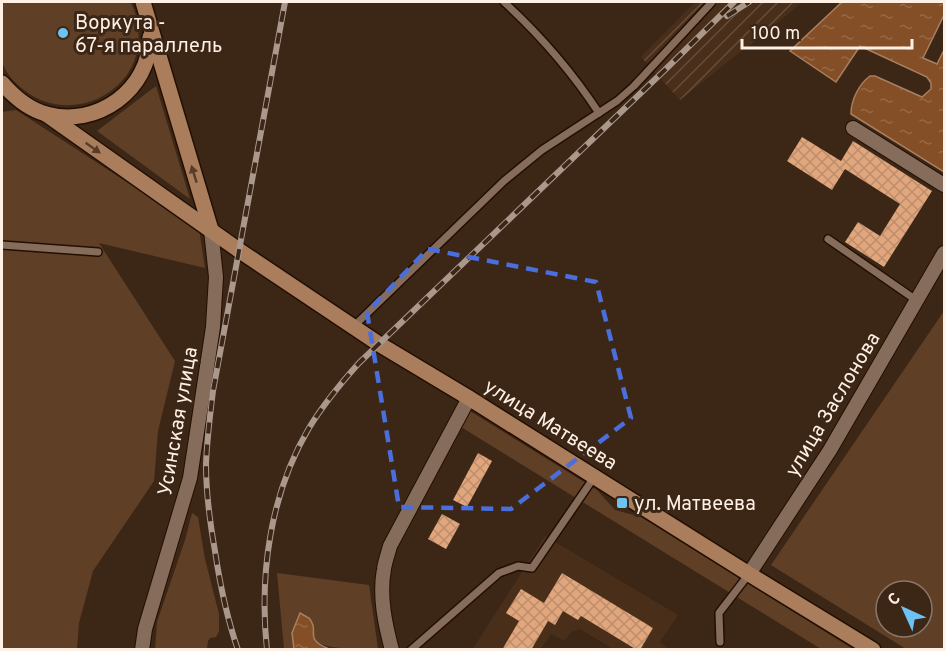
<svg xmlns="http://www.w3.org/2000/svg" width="946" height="651" viewBox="0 0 946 651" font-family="Overpass,sans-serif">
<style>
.built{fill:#492e19}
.industrial{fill:url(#industrial-furrows)}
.grass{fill:#603f27;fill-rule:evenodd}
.water{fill:url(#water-ripples);stroke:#a97f60;stroke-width:1.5}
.building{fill:url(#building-cross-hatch)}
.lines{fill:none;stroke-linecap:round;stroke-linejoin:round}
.lane-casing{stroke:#220f02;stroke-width:10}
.street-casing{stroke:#220f02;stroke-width:16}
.secondary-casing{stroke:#220f02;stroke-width:18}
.lane{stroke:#866c5b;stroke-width:7}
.street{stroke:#866c5b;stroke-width:14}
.secondary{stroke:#aa7d5c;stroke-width:15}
.rail-casing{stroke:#aa988c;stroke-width:6}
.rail{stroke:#3c2717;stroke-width:4;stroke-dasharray:11;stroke-linecap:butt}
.oneway{fill:#583c28}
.marked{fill:none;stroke:#4a6edb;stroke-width:4.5;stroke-dasharray:12 8;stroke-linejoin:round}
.poi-dot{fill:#6ec2f3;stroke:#3c2717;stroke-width:2}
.labels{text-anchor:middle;stroke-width:6;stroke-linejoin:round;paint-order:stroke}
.poi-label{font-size:20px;fill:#fff0e6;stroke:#3c2717;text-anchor:start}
.street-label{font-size:20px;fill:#fff0e6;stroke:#3c2717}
</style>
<defs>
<pattern id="industrial-furrows" width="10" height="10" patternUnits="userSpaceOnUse" patternTransform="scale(1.5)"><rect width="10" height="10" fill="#492e19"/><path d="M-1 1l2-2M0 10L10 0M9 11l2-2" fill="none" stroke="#644d3a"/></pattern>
<pattern id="water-ripples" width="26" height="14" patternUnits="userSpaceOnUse" patternTransform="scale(1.5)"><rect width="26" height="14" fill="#844f26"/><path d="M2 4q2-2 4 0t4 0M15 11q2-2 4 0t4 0" fill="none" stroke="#966946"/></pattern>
<pattern id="building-cross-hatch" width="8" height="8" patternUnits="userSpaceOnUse" patternTransform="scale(1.5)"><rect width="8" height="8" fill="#e1a67c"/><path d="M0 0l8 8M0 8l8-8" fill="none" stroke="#bc8e6e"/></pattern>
</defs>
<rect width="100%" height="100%" fill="#3c2717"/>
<path class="built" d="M 545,536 L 678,615 L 660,642 L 667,648 L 666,649 L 613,649 L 580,629 L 571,632 L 565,641 L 551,634 L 541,649 L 472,650 Z"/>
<path class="industrial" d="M 695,2 L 803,2 L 680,100 L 641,57 Z"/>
<g class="grass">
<path d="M 4,2 L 130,2 C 135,9 137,19 138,28 C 146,90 72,128 24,90 C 15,83 5,73 2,61 C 0,56 2,49 2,43 C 2,31 2,18 2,6 Z"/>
<path d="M 156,86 L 190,199 L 97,131 Z"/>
<path d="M 16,110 L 199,229 L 205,268 L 99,243 L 175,361 L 158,431 L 154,481 L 93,571 L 79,623 L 77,649 L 2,650 L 2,112 Z"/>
<path d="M 944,311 L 944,649 L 906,649 L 771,565 ZM 886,591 L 922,591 L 922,627 L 886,627 Z"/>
<path d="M 470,411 L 597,490 L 615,510 L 641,517 L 853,649 L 821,649 L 461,427 Z"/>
<path d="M 192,513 L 198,517 L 205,559 L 219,614 L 219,631 L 216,637 L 210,638 L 208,641 L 207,649 L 155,649 L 157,622 L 185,540 Z"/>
<path d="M 277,573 L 369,585 L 378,649 C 363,649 316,651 312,636 C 312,633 314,630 313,627 C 312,619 306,617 301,613 L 292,633 L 294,649 L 284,649 Z"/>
</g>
<g class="water">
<path d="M 842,2 L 944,2 L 944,15 L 923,58 L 937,64 L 944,50 L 944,172 L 851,114 C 851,100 859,84 870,76 L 875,76 L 922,97 L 931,89 L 931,83 L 927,77 L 860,46 L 836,82 L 790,51 Z"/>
<path d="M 300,613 C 302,614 308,618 309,618 C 321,632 302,638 329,649 L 294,649 L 292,633 Z"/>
</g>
<g class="building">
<path d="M 802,137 L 841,161 L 853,141 L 932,191 L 884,267 L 845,242 L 858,222 L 880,236 L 900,204 L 845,169 L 832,190 L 787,161 Z"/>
<path d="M 478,453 L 492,461 L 467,507 L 453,500 Z"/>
<path d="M 442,514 L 460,524 L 446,549 L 428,539 Z"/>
<path d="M 562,573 L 653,628 L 640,650 L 637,650 L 581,616 L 578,620 L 563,611 L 555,625 L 548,621 L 531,650 L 502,650 L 519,621 L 506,613 L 521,589 L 544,603 Z"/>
</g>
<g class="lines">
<g class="lane-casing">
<g id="lane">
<path d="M 504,2 C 540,35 572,72 599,113"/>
<path d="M 828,239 L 916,300"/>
<path d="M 2,245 L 98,252"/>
<path d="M 353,327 L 504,181 L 542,150 L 617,101 L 634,86 L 712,2"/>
<path d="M 720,642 L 719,613 L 749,574"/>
<path d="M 411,650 L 499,573 L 518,566 L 532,568 L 595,476"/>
</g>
</g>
<g class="street-casing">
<g id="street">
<path d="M 853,128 L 944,185"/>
<path d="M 749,574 L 830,450 L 944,253"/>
<path d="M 142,650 L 145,629 L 190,478 L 213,327 L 216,277 L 211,230"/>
<path d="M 392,650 C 385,624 379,596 384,569 C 385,562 388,554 390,546 L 469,398"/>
</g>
</g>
<g class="secondary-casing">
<g id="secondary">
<path d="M 143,2 L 211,230"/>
<path d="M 2,83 C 14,97 28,109 46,114 C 97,128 150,90 150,37"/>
<path d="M 46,114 L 240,251 L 379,344 L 469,398 L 749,574 L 873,650"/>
</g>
</g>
<use href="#lane" class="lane"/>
<use href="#street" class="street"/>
<use href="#secondary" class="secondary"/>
<g class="rail-casing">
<g id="rail">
<path d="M 727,16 L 749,2"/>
<path d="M 238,650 C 227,618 220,585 215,551 C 210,523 206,493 206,464 C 207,440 210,415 213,391 L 285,2"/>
<path d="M 267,650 C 259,575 270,494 309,428 C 323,405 341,383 359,363 L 670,65 L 734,2"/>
</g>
</g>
<use href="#rail" class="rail"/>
</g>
<defs><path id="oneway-solid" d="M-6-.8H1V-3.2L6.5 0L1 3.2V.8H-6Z" transform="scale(1.5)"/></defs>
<g class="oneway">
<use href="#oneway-solid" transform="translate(93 148) rotate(35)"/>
<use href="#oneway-solid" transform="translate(194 174) rotate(-107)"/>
</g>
<path class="marked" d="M 428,249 L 596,282 L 631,418 L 511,509 L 399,507 L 367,312 Z"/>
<g class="poi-dot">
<circle cx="63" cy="33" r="6"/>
<rect x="616" y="497" width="12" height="12" rx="3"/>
</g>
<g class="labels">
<g class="poi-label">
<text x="75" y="29">Воркута -<tspan x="75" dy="23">67-я параллель</tspan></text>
<text x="634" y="510">ул. Матвеева</text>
</g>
<g class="street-label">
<text transform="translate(832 404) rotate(-59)" y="7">улица Заслонова</text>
<text transform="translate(177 421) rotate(-80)" y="7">Усинская улица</text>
<text transform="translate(551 424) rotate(32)" y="7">улица Матвеева</text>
</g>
</g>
<rect width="946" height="651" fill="none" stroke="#fff0e6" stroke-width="6"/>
<g transform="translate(904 609) rotate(315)"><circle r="28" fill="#3c2717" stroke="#8a776a" stroke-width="1.5"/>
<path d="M0-4.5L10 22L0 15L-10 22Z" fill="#6ec2f3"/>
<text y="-9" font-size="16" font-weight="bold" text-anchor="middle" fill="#fff0e6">С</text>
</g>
<path d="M742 39v9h170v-9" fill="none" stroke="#fff0e6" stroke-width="3"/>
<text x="751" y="39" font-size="18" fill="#fff0e6" stroke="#3c2717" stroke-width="4.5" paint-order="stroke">100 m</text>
</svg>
